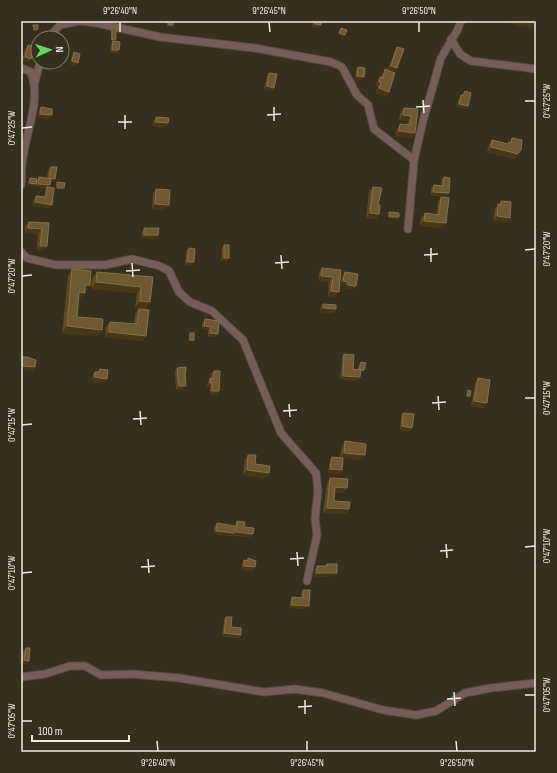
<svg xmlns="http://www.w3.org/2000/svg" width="557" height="773" viewBox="0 0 557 773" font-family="'Sofia Sans Condensed',sans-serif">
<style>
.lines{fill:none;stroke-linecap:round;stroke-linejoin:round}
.minor-casing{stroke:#534e3c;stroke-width:9}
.minor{stroke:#755e5a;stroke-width:7}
.wall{fill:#60471d}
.shaded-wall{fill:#483714}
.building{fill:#6f5932;stroke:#83704d}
.ticks{fill:none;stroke:#efebe0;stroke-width:1.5}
.neatline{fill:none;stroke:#efebe0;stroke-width:1.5}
.ticks-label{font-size:10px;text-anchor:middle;fill:#efebe0}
</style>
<rect width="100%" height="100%" fill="#35301d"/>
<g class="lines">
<g class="minor-casing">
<g id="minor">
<path d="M 48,38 L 60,25 L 79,21 L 97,23 L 160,37 L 254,48 L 331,62 L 342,67 L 357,95 L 368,105 L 374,129 L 414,160"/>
<path d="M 451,39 L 460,54 L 471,61 L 536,69"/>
<path d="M 21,68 L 31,72 C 41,100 27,129 23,157 C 21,166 22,176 21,185"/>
<path d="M 35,82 L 40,62"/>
<path d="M 408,229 L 414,160 L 423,121 L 441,58 L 458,29 L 461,21"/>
<path d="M 21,252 L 27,258 L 56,265 L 105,265 L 132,259 L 160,266 L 169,271 L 179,292 L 190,302 L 212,311 L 243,340 L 281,433 L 316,473 L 318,491 L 315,518 L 317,535 L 307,581"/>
<path d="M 21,677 L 45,674 L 70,666 L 85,666 L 101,675 L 132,674 L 179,678 L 264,692 L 295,689 L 323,693 L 383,710 L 416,715 L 436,711 L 465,693 L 491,688 L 536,683"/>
</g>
</g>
<use href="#minor" class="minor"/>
</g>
<g class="wall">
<path d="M 313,21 L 321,21 L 321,25 L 318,28 L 312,27 Z"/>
<path d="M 112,27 L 115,41 L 119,50 L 117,53 L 110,53 L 111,44 L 113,41 L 111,41 L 111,29 Z"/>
<path d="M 28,45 L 29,62 L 22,61 L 25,49 Z"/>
<path d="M 397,47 L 397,68 L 395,71 L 388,69 L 395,50 Z"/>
<path d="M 74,52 L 76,66 L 70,65 L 72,56 Z"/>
<path d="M 358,67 L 364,77 L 362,80 L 355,79 L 356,71 Z"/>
<path d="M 385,69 L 389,92 L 385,97 L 376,93 L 378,87 L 375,87 L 377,82 L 380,77 L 381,77 L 382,74 Z"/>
<path d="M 269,73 L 274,88 L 272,91 L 264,89 L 267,76 Z"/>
<path d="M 465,91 L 468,106 L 465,109 L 456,107 L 459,99 L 461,95 L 462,95 Z"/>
<path d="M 41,107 L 49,119 L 38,117 L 39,111 Z"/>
<path d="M 404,108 L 418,109 L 412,138 L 396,136 L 397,129 L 400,124 L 407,125 L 408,121 L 399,120 L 400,113 Z"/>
<path d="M 156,117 L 166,127 L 153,126 L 154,120 Z"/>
<path d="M 512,138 L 515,159 L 487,152 L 489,145 L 492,140 L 508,144 Z"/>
<path d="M 51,167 L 55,179 L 53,182 L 51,182 L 49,188 L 52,205 L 49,208 L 33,206 L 34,199 L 36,196 L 44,197 L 45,191 L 47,188 L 36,187 L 36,185 L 35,186 L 28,185 L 29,180 L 30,178 L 37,180 L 39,177 L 47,178 L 48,170 Z"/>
<path d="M 444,177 L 449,193 L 446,197 L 431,195 L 431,188 L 434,185 L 441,186 L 441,180 Z"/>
<path d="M 373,187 L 379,214 L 376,219 L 366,218 L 369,192 Z"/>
<path d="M 156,189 L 165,210 L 152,209 L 153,194 Z"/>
<path d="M 441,197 L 446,223 L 442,228 L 420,226 L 421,218 L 425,213 L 436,215 L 438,202 Z"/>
<path d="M 501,201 L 510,218 L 506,223 L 493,221 L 495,209 Z"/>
<path d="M 29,222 L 49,223 L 47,246 L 43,251 L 37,251 L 38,234 L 25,233 L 25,227 Z"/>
<path d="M 144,228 L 158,235 L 156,239 L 142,238 L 142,231 Z"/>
<path d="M 224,245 L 229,258 L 227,261 L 221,261 L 222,248 Z"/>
<path d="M 189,248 L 191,266 L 185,265 L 186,251 Z"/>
<path d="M 322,268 L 341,270 L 335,297 L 328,296 L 329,282 L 318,281 L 319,273 Z"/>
<path d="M 72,269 L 90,285 L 80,299 L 79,299 L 77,317 L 102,330 L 98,336 L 62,333 L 68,276 Z"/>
<path d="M 97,272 L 153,277 L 146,309 L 135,308 L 137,293 L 91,289 L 92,278 Z"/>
<path d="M 345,272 L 356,286 L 354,289 L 345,288 L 346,285 L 341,284 L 342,276 Z"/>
<path d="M 323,304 L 333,313 L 320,312 L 321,307 Z"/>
<path d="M 139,309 L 146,336 L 143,341 L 105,337 L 106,327 L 110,322 L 134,324 L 135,314 Z"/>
<path d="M 205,319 L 219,321 L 215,337 L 208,337 L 208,330 L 202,329 L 202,323 Z"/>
<path d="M 190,333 L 193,342 L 189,342 L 189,335 Z"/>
<path d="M 344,354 L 353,369 L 358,369 L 359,364 L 361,362 L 364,370 L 363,372 L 361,371 L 358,381 L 340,379 L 342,358 Z"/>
<path d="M 177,368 L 186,371 L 185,373 L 184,389 L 176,390 L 175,371 Z"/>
<path d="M 100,369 L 104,382 L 92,381 L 93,375 L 95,372 L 97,372 Z"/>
<path d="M 214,371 L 219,391 L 217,395 L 210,394 L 210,387 L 207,387 L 208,382 L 210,378 L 211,378 L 211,374 Z"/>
<path d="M 478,378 L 487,403 L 483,408 L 471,406 L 475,383 Z"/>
<path d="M 403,413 L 410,431 L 400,430 L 401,417 Z"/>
<path d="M 345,441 L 365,455 L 361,460 L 343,458 L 342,470 L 339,474 L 328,472 L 330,460 L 332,457 L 340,458 L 342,446 Z"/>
<path d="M 248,455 L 266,478 L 243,475 L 245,460 Z"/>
<path d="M 330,478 L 344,493 L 335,492 L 334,501 L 349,509 L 346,514 L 323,513 L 327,483 Z"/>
<path d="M 237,521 L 253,534 L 251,537 L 234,536 L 235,524 Z"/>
<path d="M 217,523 L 232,536 L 214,534 L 214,527 Z"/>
<path d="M 248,558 L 255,567 L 253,571 L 242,570 L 242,564 L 244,560 L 247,560 Z"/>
<path d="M 327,564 L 335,576 L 315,577 L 315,570 L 317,566 L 325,566 Z"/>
<path d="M 303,590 L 307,609 L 290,608 L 290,601 L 292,597 L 301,598 L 301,593 Z"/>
<path d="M 226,617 L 231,627 L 241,635 L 238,638 L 222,636 L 224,620 Z"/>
<path d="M 26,648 L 29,661 L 26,664 L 21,663 L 23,651 Z"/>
</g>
<g class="shaded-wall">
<path d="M 285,21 L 293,21 L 291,23 Z"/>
<path d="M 495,21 L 515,21 L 513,24 Z"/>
<path d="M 517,21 L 525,21 L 535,23 L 532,28 L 515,25 Z"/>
<path d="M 315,24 L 321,25 L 318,28 L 312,27 Z"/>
<path d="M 168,25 L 173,25 L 172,27 L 167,27 Z"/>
<path d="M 38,29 L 37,31 L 33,31 L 34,30 Z"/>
<path d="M 339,33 L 345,35 L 344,37 L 338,35 Z"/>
<path d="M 116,39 L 115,41 L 111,41 L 112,40 Z"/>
<path d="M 112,50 L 119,50 L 117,53 L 110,53 Z"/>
<path d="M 25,57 L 31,59 L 29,62 L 22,61 Z"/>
<path d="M 72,61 L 78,63 L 76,66 L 70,65 Z"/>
<path d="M 391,66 L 397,68 L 395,71 L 388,69 Z"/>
<path d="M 357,76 L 364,77 L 362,80 L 355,79 Z"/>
<path d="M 379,82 L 381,82 L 378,87 L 375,87 Z"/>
<path d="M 267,86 L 274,88 L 272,91 L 264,89 Z"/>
<path d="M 379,88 L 389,92 L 385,97 L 376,93 Z"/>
<path d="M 459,104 L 468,106 L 465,109 L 456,107 Z"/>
<path d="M 40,114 L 52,115 L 49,119 L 38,117 Z"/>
<path d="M 403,115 L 411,116 L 408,121 L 399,120 Z"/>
<path d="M 156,122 L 168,123 L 166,127 L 153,126 Z"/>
<path d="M 399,131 L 415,133 L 412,138 L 396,136 Z"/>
<path d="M 491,147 L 518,154 L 515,159 L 487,152 Z"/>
<path d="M 49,178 L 55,179 L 53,182 L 47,182 Z"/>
<path d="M 29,183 L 36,184 L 35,186 L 28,185 Z"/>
<path d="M 38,184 L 50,185 L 48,189 L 47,187 L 47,188 L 36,187 Z"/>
<path d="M 57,188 L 64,188 L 63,190 L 56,189 Z"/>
<path d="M 433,192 L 449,193 L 446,197 L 431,195 Z"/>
<path d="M 36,202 L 52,205 L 49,208 L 33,206 Z"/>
<path d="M 155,204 L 169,205 L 165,210 L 152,209 Z"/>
<path d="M 370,213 L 379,214 L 376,219 L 366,218 Z"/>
<path d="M 497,216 L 510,218 L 506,223 L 493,221 Z"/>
<path d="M 389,217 L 399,217 L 398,219 L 388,218 Z"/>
<path d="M 424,221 L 446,223 L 442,228 L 420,226 Z"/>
<path d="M 28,228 L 42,229 L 38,234 L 25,233 Z"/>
<path d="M 144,235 L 158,235 L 156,239 L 142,238 Z"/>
<path d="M 40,246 L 47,246 L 43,251 L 37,251 Z"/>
<path d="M 224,258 L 229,258 L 227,261 L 221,261 Z"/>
<path d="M 187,262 L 194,262 L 191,266 L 185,265 Z"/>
<path d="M 321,276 L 333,277 L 329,282 L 318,281 Z"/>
<path d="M 343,281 L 348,282 L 346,285 L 341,284 Z"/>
<path d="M 96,282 L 141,287 L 137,293 L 91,289 Z"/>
<path d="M 85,285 L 90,285 L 85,292 Z"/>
<path d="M 348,285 L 356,286 L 354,289 L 345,288 Z"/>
<path d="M 331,291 L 339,292 L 335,297 L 328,296 Z"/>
<path d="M 79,292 L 85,293 L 80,299 L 75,299 Z"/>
<path d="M 140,301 L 150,302 L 146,309 L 135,308 Z"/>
<path d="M 323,308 L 336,309 L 333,313 L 320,312 Z"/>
<path d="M 67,326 L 102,330 L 98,336 L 62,333 Z"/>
<path d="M 204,326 L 211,327 L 208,330 L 202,329 Z"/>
<path d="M 109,332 L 146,336 L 143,341 L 105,337 Z"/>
<path d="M 210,333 L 218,334 L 215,337 L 208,337 Z"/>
<path d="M 190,340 L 194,340 L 193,342 L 189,342 Z"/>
<path d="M 21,366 L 35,367 L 33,371 L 21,369 Z"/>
<path d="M 343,376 L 360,377 L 358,381 L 340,379 Z"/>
<path d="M 94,377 L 107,379 L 104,382 L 92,381 Z"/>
<path d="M 210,383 L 212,383 L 210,387 L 207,387 Z"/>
<path d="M 179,386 L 186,386 L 184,389 L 176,390 Z"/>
<path d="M 212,391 L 219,391 L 217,395 L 210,394 Z"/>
<path d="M 467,396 L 470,396 L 469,398 L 466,397 Z"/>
<path d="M 474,401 L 487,403 L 483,408 L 471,406 Z"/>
<path d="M 402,426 L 412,428 L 410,431 L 400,430 Z"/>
<path d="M 344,453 L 365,455 L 361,460 L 340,458 Z"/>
<path d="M 330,469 L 342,470 L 339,474 L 328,472 Z"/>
<path d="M 247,470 L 269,473 L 266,478 L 243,475 Z"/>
<path d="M 335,487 L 347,488 L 344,493 L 332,492 Z"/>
<path d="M 327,508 L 349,509 L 346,514 L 323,513 Z"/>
<path d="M 216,531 L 234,533 L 232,536 L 214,534 Z"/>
<path d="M 236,532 L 253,534 L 251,537 L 234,536 Z"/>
<path d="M 244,566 L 255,567 L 253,571 L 242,570 Z"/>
<path d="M 317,573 L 337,573 L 335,576 L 315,577 Z"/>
<path d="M 292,605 L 309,606 L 307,609 L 290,608 Z"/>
<path d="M 224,633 L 241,635 L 238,638 L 222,636 Z"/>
<path d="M 24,660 L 29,661 L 26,664 L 21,663 Z"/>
</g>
<g class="building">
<rect x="168" y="21" width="5" height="4"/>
<path d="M 315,21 L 321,21 L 321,25 L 315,24 Z"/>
<path d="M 525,21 L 536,21 L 535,23 Z"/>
<path d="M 33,25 L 38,25 L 38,29 L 34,30 Z"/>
<path d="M 112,27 L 116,27 L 116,39 L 112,40 Z"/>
<path d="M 341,28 L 347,30 L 345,35 L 339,33 Z"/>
<path d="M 113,41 L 120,42 L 119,50 L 112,50 Z"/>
<path d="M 28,45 L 34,47 L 31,59 L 25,57 Z"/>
<path d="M 397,47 L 404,49 L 397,68 L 391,66 Z"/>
<path d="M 74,52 L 80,54 L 78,63 L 72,61 Z"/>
<path d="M 358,67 L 365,68 L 364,77 L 357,76 Z"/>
<path d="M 385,69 L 395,73 L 389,92 L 379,88 L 381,82 L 379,82 L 380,77 L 383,78 Z"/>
<path d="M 269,73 L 277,74 L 274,88 L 267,86 Z"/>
<path d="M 465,91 L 471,93 L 468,106 L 459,104 L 461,95 L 463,96 Z"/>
<path d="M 41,107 L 52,109 L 52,115 L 40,114 Z"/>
<path d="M 404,108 L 418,109 L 415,133 L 399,131 L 400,124 L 410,125 L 411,116 L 403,115 Z"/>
<path d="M 156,117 L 169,118 L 168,123 L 156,122 Z"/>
<path d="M 512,138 L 522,140 L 521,150 L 518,154 L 491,147 L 492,140 L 508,144 L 509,142 L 511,143 Z"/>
<path d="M 51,167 L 57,167 L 55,179 L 49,178 Z"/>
<path d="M 39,177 L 51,179 L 50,185 L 38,184 Z"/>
<path d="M 444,177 L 450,178 L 449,193 L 433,192 L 434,185 L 443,186 Z"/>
<path d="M 30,178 L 37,179 L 36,184 L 29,183 Z"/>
<path d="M 57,182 L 65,183 L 64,188 L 57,188 Z"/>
<path d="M 47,187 L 54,188 L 52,205 L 36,202 L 36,196 L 46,197 Z"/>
<path d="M 373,187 L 382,188 L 378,205 L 380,205 L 379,214 L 370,213 Z"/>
<path d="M 156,189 L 170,190 L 169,205 L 155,204 Z"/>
<path d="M 441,197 L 449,198 L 446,223 L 424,221 L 425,213 L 439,215 Z"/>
<path d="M 501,201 L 511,202 L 510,218 L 497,216 L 498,204 L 501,205 Z"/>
<path d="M 389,212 L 399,213 L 399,217 L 389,217 Z"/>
<path d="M 29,222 L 49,223 L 47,246 L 40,246 L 42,229 L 28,228 Z"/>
<path d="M 144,228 L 159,228 L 158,235 L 144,235 Z"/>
<rect x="224" y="245" width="5" height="13"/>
<path d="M 189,248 L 195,249 L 194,262 L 187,262 Z"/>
<path d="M 322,268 L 341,270 L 339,292 L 331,291 L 333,277 L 321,276 Z"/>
<path d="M 72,269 L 91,271 L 90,285 L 85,285 L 85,293 L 79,292 L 77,317 L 103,319 L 102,330 L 67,326 Z"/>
<path d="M 97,272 L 153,277 L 150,302 L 140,301 L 141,287 L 96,282 Z"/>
<path d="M 345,272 L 358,274 L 356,286 L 348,285 L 348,282 L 343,281 Z"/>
<path d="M 323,304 L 336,305 L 336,309 L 323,308 Z"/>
<path d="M 139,309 L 149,310 L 146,336 L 109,332 L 110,322 L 137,324 Z"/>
<path d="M 205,319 L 219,321 L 218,334 L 210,333 L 211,327 L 204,326 Z"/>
<rect x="190" y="333" width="4" height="7"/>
<path d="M 344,354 L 354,355 L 353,369 L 361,370 L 360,377 L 343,376 Z"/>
<path d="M 21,357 L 27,357 L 36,360 L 35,367 L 21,366 Z"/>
<path d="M 361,362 L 366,363 L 364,370 L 359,369 Z"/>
<path d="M 186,367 L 186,371 L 185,371 L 186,386 L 179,386 L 177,368 Z"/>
<path d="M 100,369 L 108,370 L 107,379 L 94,377 L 95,372 L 99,372 Z"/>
<path d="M 214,371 L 220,371 L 219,391 L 212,391 L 212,383 L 210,383 L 210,378 L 213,379 Z"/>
<path d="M 478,378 L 490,380 L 487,403 L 474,401 Z"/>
<path d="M 468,390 L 471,391 L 470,396 L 467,396 Z"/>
<path d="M 403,413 L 414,414 L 412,428 L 402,426 Z"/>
<path d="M 345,441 L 366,444 L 365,455 L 344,453 Z"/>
<path d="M 248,455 L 256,455 L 255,464 L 270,466 L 269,473 L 247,470 Z"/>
<path d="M 332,457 L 343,458 L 342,470 L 330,469 Z"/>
<path d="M 330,478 L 348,479 L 347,488 L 335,487 L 334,501 L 350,502 L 349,509 L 327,508 Z"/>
<path d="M 237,521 L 245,522 L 244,527 L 254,528 L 253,534 L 236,532 Z"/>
<path d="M 217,523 L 235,526 L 234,533 L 216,531 Z"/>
<path d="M 248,558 L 256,561 L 255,567 L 244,566 L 244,560 L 248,561 Z"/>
<path d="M 327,564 L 337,564 L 337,573 L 317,573 L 317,566 L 327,566 Z"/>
<path d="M 303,590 L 310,590 L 309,606 L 292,605 L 292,597 L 303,598 Z"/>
<path d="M 226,617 L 232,617 L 231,627 L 241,628 L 241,635 L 224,633 Z"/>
<path d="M 26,648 L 30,648 L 29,661 L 24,660 Z"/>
</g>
<path class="ticks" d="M 120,22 L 120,32M 269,22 L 270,32M 419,22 L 419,32M 423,100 L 424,113M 525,101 L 535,101M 274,107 L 274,121M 416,107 L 430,106M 125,115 L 125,129M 267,115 L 281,114M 118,122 L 132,122M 22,128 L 32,127M 431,248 L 431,262M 525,250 L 535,249M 281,255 L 282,269M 424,255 L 438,254M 132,263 L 133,277M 275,263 L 289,262M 126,271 L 140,270M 22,276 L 32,275M 438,396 L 439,410M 525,398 L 535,398M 432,403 L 446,402M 289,404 L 290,417M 140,411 L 141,425M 283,411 L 297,410M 133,419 L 147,418M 22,425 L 32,424M 446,544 L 447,558M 525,547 L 535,546M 440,551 L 453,550M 297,552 L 298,566M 148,559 L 149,573M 290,559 L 304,558M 141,567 L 155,566M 22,573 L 32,572M 454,692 L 455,706M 525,695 L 535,695M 447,699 L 461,698M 305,700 L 305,714M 298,707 L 312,706M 22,721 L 32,721M 157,741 L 158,751M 307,741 L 307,751M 456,741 L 457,751"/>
<rect width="557" height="773" fill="none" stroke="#35301d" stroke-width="44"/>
<g transform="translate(50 50) rotate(87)"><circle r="19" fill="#35301d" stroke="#7f7b6b"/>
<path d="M0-3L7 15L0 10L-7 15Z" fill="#69d464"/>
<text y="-6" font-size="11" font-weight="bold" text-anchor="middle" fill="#efebe0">N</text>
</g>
<path d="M32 735v6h97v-6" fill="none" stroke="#efebe0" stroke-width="2"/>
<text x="38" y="735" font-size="12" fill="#efebe0" stroke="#35301d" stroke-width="3" paint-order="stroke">100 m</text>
<rect x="22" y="22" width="513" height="729" class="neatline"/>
<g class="ticks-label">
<text x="120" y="14">9°26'40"N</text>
<text x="269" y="14">9°26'45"N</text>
<text x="419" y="14">9°26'50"N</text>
<text transform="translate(546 101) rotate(-90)" y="4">0°47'25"W</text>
<text transform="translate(11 128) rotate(-90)" y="4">0°47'25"W</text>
<text transform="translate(546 249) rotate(-90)" y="4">0°47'20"W</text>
<text transform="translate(11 276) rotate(-90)" y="4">0°47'20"W</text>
<text transform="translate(546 398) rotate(-90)" y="4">0°47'15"W</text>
<text transform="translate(11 425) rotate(-90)" y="4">0°47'15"W</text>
<text transform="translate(546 546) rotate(-90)" y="4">0°47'10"W</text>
<text transform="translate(11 573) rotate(-90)" y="4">0°47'10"W</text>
<text transform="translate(546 695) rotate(-90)" y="4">0°47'05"W</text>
<text transform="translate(11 721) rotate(-90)" y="4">0°47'05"W</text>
<text x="158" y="766">9°26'40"N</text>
<text x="307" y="766">9°26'45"N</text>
<text x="457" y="766">9°26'50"N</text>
</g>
</svg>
